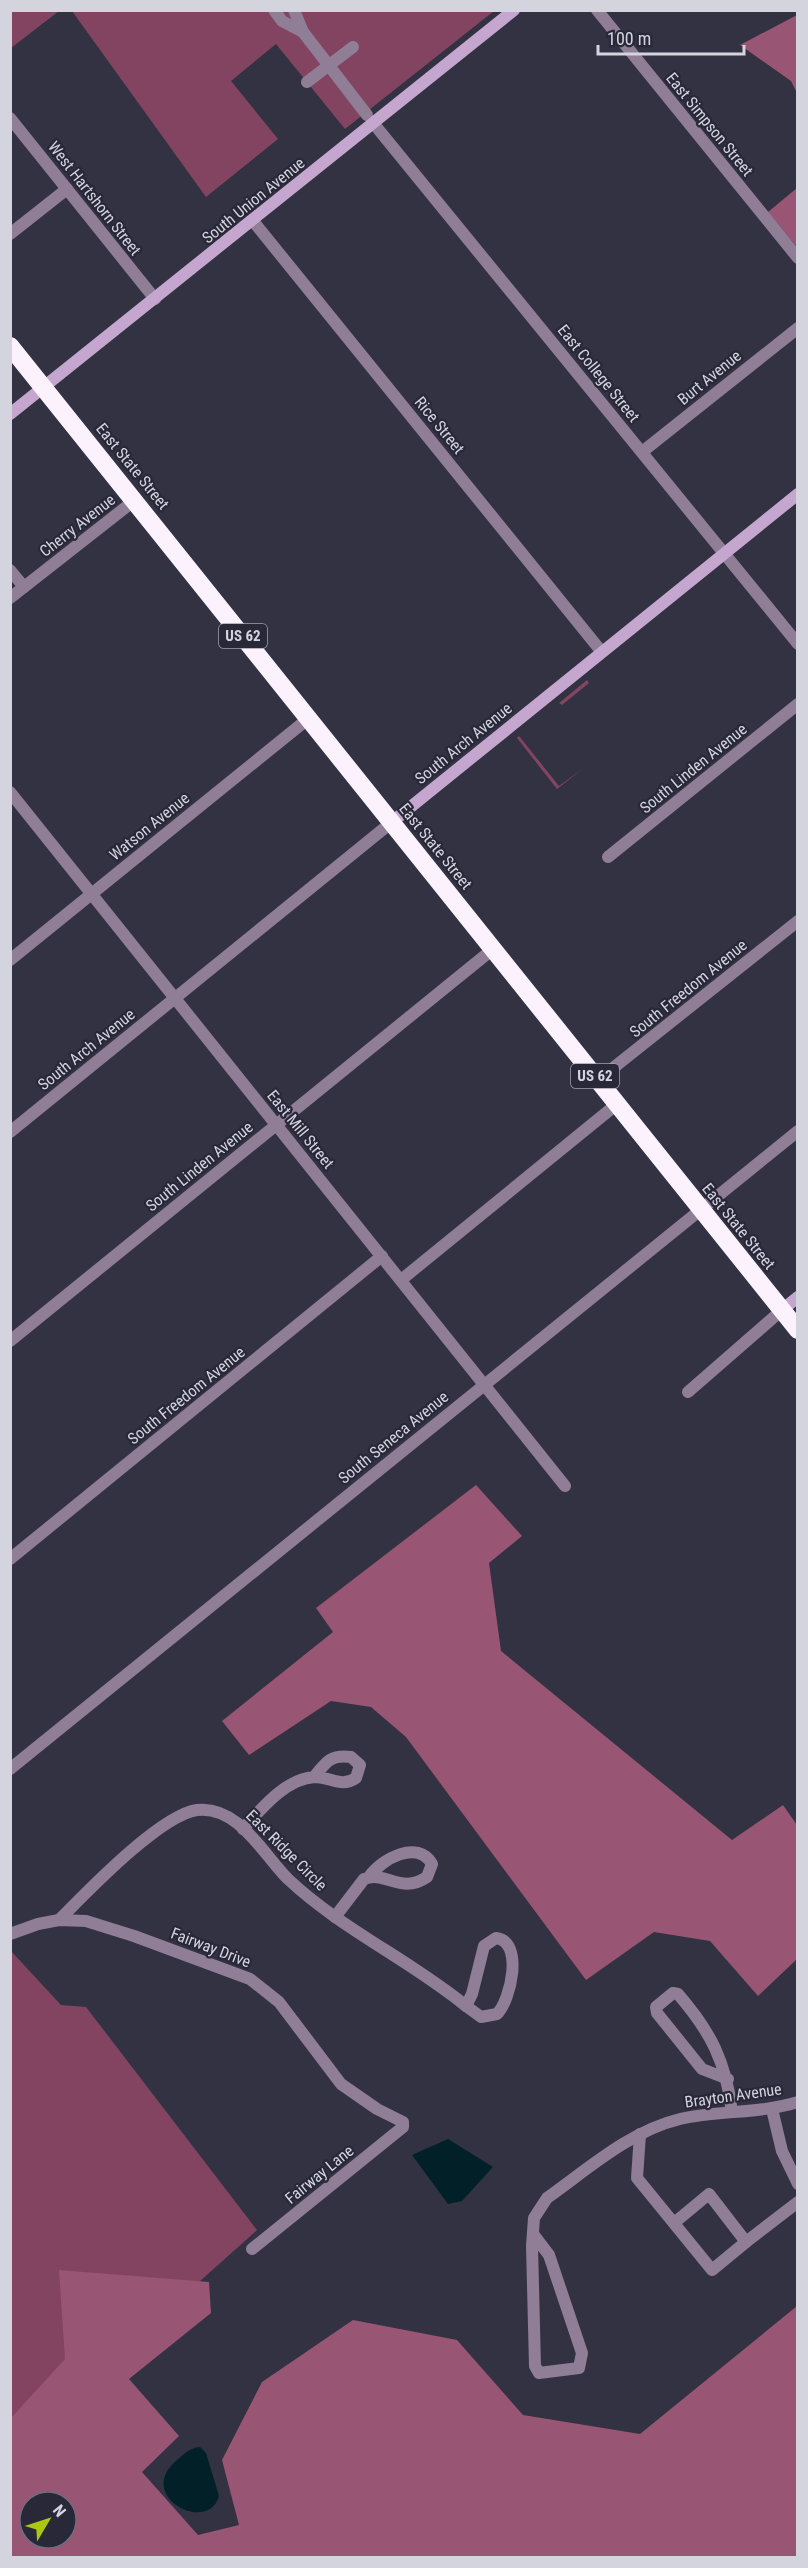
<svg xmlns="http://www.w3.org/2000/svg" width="808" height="2568" viewBox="0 0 808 2568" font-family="'Roboto Condensed',sans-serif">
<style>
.green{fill:#834462}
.forest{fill:#995574;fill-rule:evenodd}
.water{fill:#012028}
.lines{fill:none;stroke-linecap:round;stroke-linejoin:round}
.street{stroke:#907d96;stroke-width:12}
.secondary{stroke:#c5a6ce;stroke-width:12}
.highway{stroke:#fbf2fe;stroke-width:18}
.labels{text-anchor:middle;stroke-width:4.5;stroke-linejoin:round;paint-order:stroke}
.shield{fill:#282839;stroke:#a0a0ad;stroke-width:1.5}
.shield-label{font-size:15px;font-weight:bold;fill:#d4d4df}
.street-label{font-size:16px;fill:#d4d4df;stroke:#282839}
</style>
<rect width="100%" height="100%" fill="#323243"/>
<g class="green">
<path d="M 11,10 L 59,10 L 59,11 L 11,48 Z"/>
<path d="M 72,11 L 494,11 L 345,129 L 276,44 L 231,81 L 278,139 L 206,197 Z"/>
<path d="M 587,680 L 589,683 L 562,705 L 559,703 Z"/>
<path d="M 519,736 L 559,786 L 585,767 L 557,789 L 517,738 Z"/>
<path d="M 11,1951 L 61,2005 L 86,2007 L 257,2230 L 199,2282 L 11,2430 Z"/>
</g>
<g class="forest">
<path d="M 797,15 L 797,93 L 791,81 L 740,45 Z"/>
<path d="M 797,188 L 797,247 L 768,212 Z"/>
<path d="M 476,1485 L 522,1536 L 489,1563 L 501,1651 L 732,1840 L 783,1805 L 797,1825 L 797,1959 L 758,1996 L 710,1941 L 654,1932 L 586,1980 L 406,1737 L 371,1707 L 331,1701 L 249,1755 L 222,1721 L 333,1632 L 316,1608 Z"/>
<path d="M 59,2270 L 209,2282 L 211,2313 L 129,2379 L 179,2436 L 142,2472 L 198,2535 L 239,2525 L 222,2460 L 262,2382 L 353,2320 L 457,2340 L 523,2415 L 640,2434 L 797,2306 L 797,2557 L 11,2557 L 11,2418 L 65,2359 ZM 30,2502 L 66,2502 L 66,2538 L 30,2538 Z"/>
</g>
<g class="water">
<path d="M 448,2139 L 493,2167 L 462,2201 L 448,2204 L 412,2155 Z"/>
<path d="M 200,2447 L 206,2453 L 219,2496 C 208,2535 135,2496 176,2461 C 184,2454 189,2448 200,2447 Z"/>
</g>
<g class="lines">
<g class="street">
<path d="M 274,10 L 282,21 L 303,32"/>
<path d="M 294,10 L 303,32 L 367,115"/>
<path d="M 597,10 L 798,258"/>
<path d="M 307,82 L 353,47"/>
<path d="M 10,118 L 155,299"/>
<path d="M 374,124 L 798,644"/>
<path d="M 253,221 L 601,651"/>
<path d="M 10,234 L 67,189"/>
<path d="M 642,452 L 798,328"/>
<path d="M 10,570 L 24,587"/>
<path d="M 10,598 L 135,500"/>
<path d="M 10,792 L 565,1486"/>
<path d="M 608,857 L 798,704"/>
<path d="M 10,960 L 309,718"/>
<path d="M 598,1080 L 798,921"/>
<path d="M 10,1132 L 392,822"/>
<path d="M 401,1280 L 617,1104"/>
<path d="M 10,1341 L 493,949"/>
<path d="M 688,1392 L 782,1310"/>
<path d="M 10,1559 L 382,1256"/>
<path d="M 10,1769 L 798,1131"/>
<path d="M 243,1829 C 261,1809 286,1778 315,1777 C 331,1777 341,1788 356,1778 L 360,1765 L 351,1757 C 331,1754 326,1762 314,1777"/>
<path d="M 335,1917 L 364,1879 C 385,1870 401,1895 427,1877 L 432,1864 C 418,1839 381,1859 369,1877"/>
<path d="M 59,1920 C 86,1893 160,1815 197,1810 C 238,1805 263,1854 288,1879 C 341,1929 410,1960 466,2006"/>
<path d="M 10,1934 L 38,1924 L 59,1920 L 86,1921 L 134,1936 L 250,1979 L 279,2002 L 341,2084 L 377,2109 L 403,2122 L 403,2127 L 252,2249"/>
<path d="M 496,1938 C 524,1941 511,2000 497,2014 L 481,2017 L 466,2006 L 472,1994 L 484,1946 Z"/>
<path d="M 728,2079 L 702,2069 L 657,2013 L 656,2007 L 673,1993 L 678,1994 C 711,2032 726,2062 732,2112"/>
<path d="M 772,2109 L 782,2151 L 798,2184"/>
<path d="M 640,2134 L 637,2178 L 712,2270 L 746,2242 L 709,2194 L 674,2223"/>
<path d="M 533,2234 L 549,2255 L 582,2353 L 579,2368 L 539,2373 L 535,2366 L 532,2246 L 534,2218 L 547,2198 C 588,2169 630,2131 680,2119 C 719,2110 759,2114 798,2102"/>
<path d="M 746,2242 L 798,2202"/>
</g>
<g class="secondary">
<path d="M 10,414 L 514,10"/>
<path d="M 392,822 L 798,494"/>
<path d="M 782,1310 L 798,1297"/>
</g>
<path class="highway" d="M 10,346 L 798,1330"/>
</g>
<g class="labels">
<g class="shield">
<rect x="219" y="624" width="48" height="24" rx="4.5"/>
<rect x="571" y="1064" width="48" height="24" rx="4.5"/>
</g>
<g class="shield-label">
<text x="243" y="641">US 62</text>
<text x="595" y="1081">US 62</text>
</g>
<g class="street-label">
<text transform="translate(710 124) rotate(51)" y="6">East Simpson Street</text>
<text transform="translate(95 198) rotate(52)" y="6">West Hartshorn Street</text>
<text transform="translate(253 200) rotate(-39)" y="6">South Union Avenue</text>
<text transform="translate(599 373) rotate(51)" y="6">East College Street</text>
<text transform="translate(709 377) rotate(-39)" y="6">Burt Avenue</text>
<text transform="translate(440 425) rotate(51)" y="6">Rice Street</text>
<text transform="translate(133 466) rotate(51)" y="6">East State Street</text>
<text transform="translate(77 525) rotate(-38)" y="6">Cherry Avenue</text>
<text transform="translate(463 743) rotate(-39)" y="6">South Arch Avenue</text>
<text transform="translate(693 768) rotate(-39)" y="6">South Linden Avenue</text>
<text transform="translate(149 826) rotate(-39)" y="6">Watson Avenue</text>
<text transform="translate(436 846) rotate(51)" y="6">East State Street</text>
<text transform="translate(688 988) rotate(-39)" y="6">South Freedom Avenue</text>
<text transform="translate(86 1049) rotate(-39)" y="6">South Arch Avenue</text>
<text transform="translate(301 1129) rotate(51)" y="6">East Mill Street</text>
<text transform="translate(199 1166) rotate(-39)" y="6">South Linden Avenue</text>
<text transform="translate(739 1226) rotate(51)" y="6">East State Street</text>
<text transform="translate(186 1395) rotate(-39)" y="6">South Freedom Avenue</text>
<text transform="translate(393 1437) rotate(-39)" y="6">South Seneca Avenue</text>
<text transform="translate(287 1850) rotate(45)" y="6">East Ridge Circle</text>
<text transform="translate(211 1947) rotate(21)" y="6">Fairway Drive</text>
<text transform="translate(733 2095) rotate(-8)" y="6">Brayton Avenue</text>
<text transform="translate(319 2174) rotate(-39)" y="6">Fairway Lane</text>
</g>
</g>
<rect width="808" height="2568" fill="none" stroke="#d4d4df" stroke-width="24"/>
<g transform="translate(48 2520) rotate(51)"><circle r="28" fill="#282839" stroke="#6d6d7b" stroke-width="1.5"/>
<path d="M0-4.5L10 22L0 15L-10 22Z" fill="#acc612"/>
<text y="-9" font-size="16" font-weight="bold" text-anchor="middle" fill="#d4d4df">N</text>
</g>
<path d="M598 45v9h146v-9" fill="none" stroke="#d4d4df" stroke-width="3"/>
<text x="607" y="45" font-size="18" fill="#d4d4df" stroke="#282839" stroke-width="4.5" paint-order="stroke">100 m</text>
</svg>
